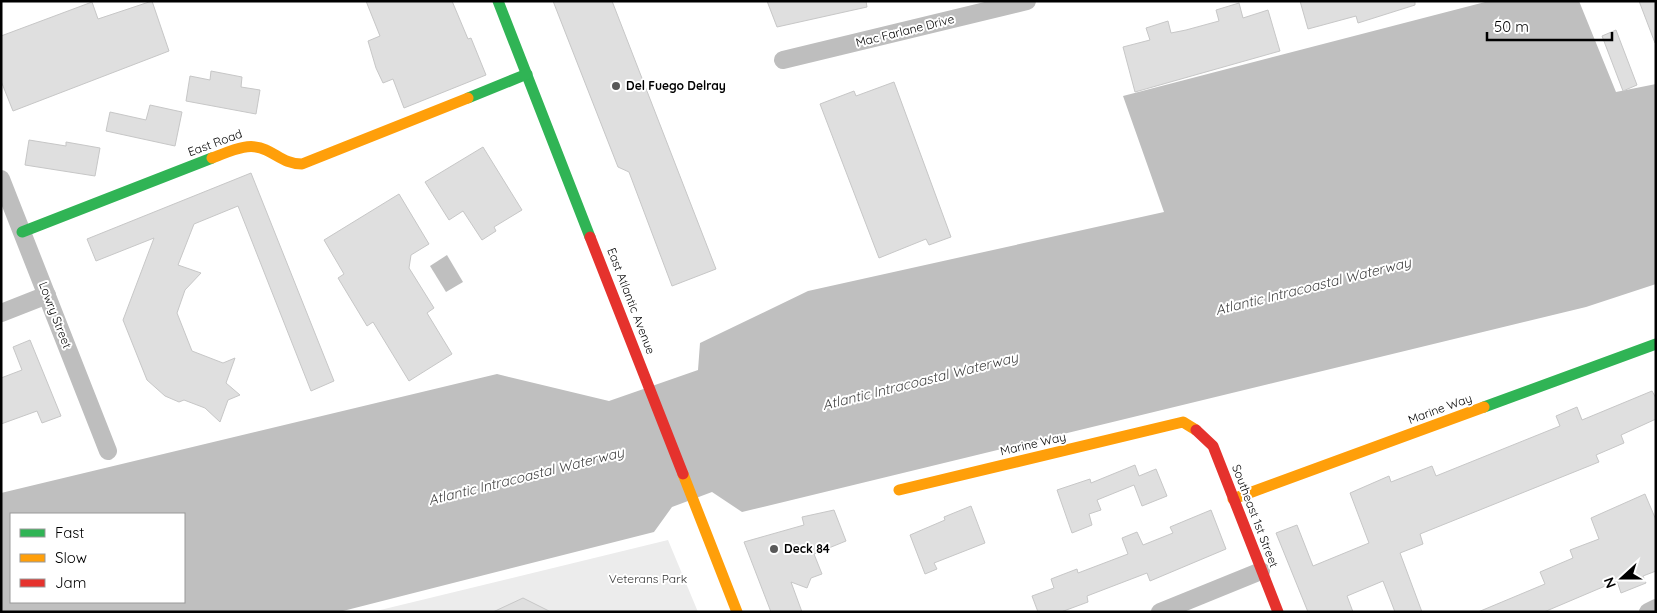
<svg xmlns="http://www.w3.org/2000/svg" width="1657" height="613" viewBox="0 0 1657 613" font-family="Quicksand,sans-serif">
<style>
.green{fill:#ececec}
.water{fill:#bfbfbf;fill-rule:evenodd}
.building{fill:#dfdfdf;stroke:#c7c7c7}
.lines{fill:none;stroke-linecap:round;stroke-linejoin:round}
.street{stroke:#bebebe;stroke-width:18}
.fast{stroke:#30b455;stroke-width:11}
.slow{stroke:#ff9f0a;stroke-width:11}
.jam{stroke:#e5322d;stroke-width:11}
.poi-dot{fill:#595959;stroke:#fff;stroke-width:2}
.labels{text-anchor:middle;stroke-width:4;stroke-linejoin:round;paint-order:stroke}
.street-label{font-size:12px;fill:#000;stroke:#fff}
.poi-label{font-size:12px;font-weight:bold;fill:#000;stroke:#fff;text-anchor:start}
.park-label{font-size:12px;fill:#333;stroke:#fff}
.water-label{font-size:14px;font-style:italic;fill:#444;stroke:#fff}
</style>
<rect width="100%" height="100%" fill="#fff"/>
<path class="green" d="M 668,540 L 698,612 L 372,612 Z"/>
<g class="water">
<path d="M 1489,1 L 1579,1 L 1616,92 L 1656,84 L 1656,284 L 1586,307 L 742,512 L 712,492 L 672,507 L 654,532 L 339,612 L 1,612 L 1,493 L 497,374 L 609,401 L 698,370 L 700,343 L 808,291 L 1164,212 L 1123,96 ZM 11,514 L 184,514 L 184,602 L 11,602 Z"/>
<path d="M 447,255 L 463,282 L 446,292 L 430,266 Z"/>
</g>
<g class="building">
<path d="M 152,1 L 169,51 L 13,111 L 1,81 L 1,36 L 92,2 L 98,19 Z"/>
<path d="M 366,1 L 452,1 L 468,39 L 471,38 L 486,75 L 404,108 L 393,79 L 383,83 L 376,68 L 368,41 L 380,36 Z"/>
<path d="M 553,1 L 612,1 L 716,269 L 672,286 L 629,172 L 618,167 Z"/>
<path d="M 767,1 L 866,1 L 867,7 L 777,27 Z"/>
<path d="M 1300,1 L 1415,1 L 1415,5 L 1358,23 L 1356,16 L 1308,29 Z"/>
<path d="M 1639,1 L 1656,1 L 1656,43 L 1655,43 Z"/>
<path d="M 1239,3 L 1243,18 L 1268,10 L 1280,51 L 1135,92 L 1123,47 L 1150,40 L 1146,28 L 1168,21 L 1171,33 L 1186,30 L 1219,21 L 1216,10 Z"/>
<path d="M 1616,30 L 1637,85 L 1623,91 L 1602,36 Z"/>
<path d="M 211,71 L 242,77 L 241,87 L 260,90 L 256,114 L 186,101 L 190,76 L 210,80 Z"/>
<path d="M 894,82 L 951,237 L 929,245 L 926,239 L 879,258 L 820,104 L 854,91 L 856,96 Z"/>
<path d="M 150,105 L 182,112 L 175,146 L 106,131 L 110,112 L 146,120 Z"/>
<path d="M 29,140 L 66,146 L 66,142 L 100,148 L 95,176 L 25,165 Z"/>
<path d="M 483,147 L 522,210 L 494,227 L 496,231 L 482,240 L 463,211 L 449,220 L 425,182 Z"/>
<path d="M 251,173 L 334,381 L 311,391 L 238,206 L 194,224 L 178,265 L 201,273 L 185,290 L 177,313 L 192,351 L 223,363 L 235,358 L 226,383 L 240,395 L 228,400 L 220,422 L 205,408 L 184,400 L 179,402 L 165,396 L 147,380 L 123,320 L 154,238 L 96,261 L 87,239 Z"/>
<path d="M 399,194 L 429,244 L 411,255 L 409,268 L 434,308 L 427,313 L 452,354 L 409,381 L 373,322 L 367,326 L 338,278 L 344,274 L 324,240 Z"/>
<path d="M 30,340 L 61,416 L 42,423 L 37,411 L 1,424 L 1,378 L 22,370 L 13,347 Z"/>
<path d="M 1652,391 L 1656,398 L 1656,419 L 1621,435 L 1624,443 L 1596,455 L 1599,462 L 1420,534 L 1423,544 L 1400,553 L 1422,612 L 1395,612 L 1383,581 L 1347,596 L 1353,612 L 1308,612 L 1276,533 L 1297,525 L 1313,566 L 1369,543 L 1350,493 L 1389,476 L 1391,482 L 1432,466 L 1436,476 L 1560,426 L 1556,416 L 1577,407 L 1582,420 Z"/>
<path d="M 1135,465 L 1139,476 L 1156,469 L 1167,496 L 1142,506 L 1134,485 L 1097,500 L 1101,510 L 1089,514 L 1092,525 L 1072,533 L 1057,490 L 1090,479 L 1091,483 Z"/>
<path d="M 1645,494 L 1656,520 L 1656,571 L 1643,576 L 1646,583 L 1621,593 L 1617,581 L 1544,612 L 1478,612 L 1545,584 L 1540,572 L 1573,558 L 1570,550 L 1599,539 L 1591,518 Z"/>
<path d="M 971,506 L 985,543 L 934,563 L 937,569 L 925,574 L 910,535 L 945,520 L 944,517 Z"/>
<path d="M 834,510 L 846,541 L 814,554 L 822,574 L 811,578 L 807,588 L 791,582 L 802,612 L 771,612 L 744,542 L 804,525 L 802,517 Z"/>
<path d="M 1211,510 L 1226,549 L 1150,581 L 1147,573 L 1087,596 L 1088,602 L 1061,612 L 1038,612 L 1032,596 L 1054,588 L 1051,579 L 1077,569 L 1078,573 L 1128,554 L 1122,538 L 1137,532 L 1143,545 L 1173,533 L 1170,527 Z"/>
<path d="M 523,598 L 551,612 L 493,612 Z"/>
</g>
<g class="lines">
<g class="street">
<path d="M 783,60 L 1027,1"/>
<path d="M 1,179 L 108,451"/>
<path d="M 1,313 L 47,295"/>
<path d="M 1160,612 L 1261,571"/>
<path d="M 1648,612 L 1656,608"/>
</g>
<g class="fast">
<path d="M 498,1 L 590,237"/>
<path d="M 468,98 L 527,74"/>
<path d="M 22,232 L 212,158"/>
<path d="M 1484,407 L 1656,344"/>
</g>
<g class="slow">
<path d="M 212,158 C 229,152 248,141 266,150 C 279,156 286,164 302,164 L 468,98"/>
<path d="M 683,474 L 737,612"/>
<path d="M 899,490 L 1183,422 L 1196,430"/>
<path d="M 1233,499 L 1484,407"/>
</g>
<g class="jam">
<path d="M 590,237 L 683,474"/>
<path d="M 1196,430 L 1213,446 L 1278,612"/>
</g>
</g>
<g class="poi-dot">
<circle cx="616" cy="86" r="5"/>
<circle cx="774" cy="549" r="5"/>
</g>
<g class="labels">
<g class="street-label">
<text transform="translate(905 31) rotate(-14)" y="4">Mac Farlane Drive</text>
<text transform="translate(215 143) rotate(-20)" y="4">East Road</text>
<text transform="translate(631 301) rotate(69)" y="4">East Atlantic Avenue</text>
<text transform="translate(55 315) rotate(69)" y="4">Lowry Street</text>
<text transform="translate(1440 409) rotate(-20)" y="4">Marine Way</text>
<text transform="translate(1033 444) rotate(-13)" y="4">Marine Way</text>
<text transform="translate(1255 516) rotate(69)" y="4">Southeast 1st Street</text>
</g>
<g class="poi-label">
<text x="626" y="90">Del Fuego Delray</text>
<text x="784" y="553">Deck 84</text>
</g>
<g class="park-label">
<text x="648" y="583">Veterans Park</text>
</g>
<g class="water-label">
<text transform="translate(1313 286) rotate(-14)" y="5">Atlantic Intracoastal Waterway</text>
<text transform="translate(920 381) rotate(-14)" y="5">Atlantic Intracoastal Waterway</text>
<text transform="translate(526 476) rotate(-14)" y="5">Atlantic Intracoastal Waterway</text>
</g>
</g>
<rect width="1657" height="613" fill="none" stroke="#000000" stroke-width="5"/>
<rect x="10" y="513" width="175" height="90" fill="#ffffff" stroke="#999999"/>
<rect x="20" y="529" width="25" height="8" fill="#30b455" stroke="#999999"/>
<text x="55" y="538" font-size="15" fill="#000000">Fast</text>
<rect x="20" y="554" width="25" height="8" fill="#ff9f0a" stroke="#999999"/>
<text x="55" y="563" font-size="15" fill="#000000">Slow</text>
<rect x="20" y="579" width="25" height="8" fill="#e5322d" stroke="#999999"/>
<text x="55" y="588" font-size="15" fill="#000000">Jam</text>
<g transform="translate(1622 578) rotate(249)" stroke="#ffffff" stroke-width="4" paint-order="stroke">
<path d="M0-4L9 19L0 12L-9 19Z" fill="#000000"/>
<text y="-8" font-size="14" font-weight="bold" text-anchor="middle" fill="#000000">N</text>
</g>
<path d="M1487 32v8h125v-8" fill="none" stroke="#000000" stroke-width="2.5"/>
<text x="1494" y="32" font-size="15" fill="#000000" stroke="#ffffff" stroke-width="4" paint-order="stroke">50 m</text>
</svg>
